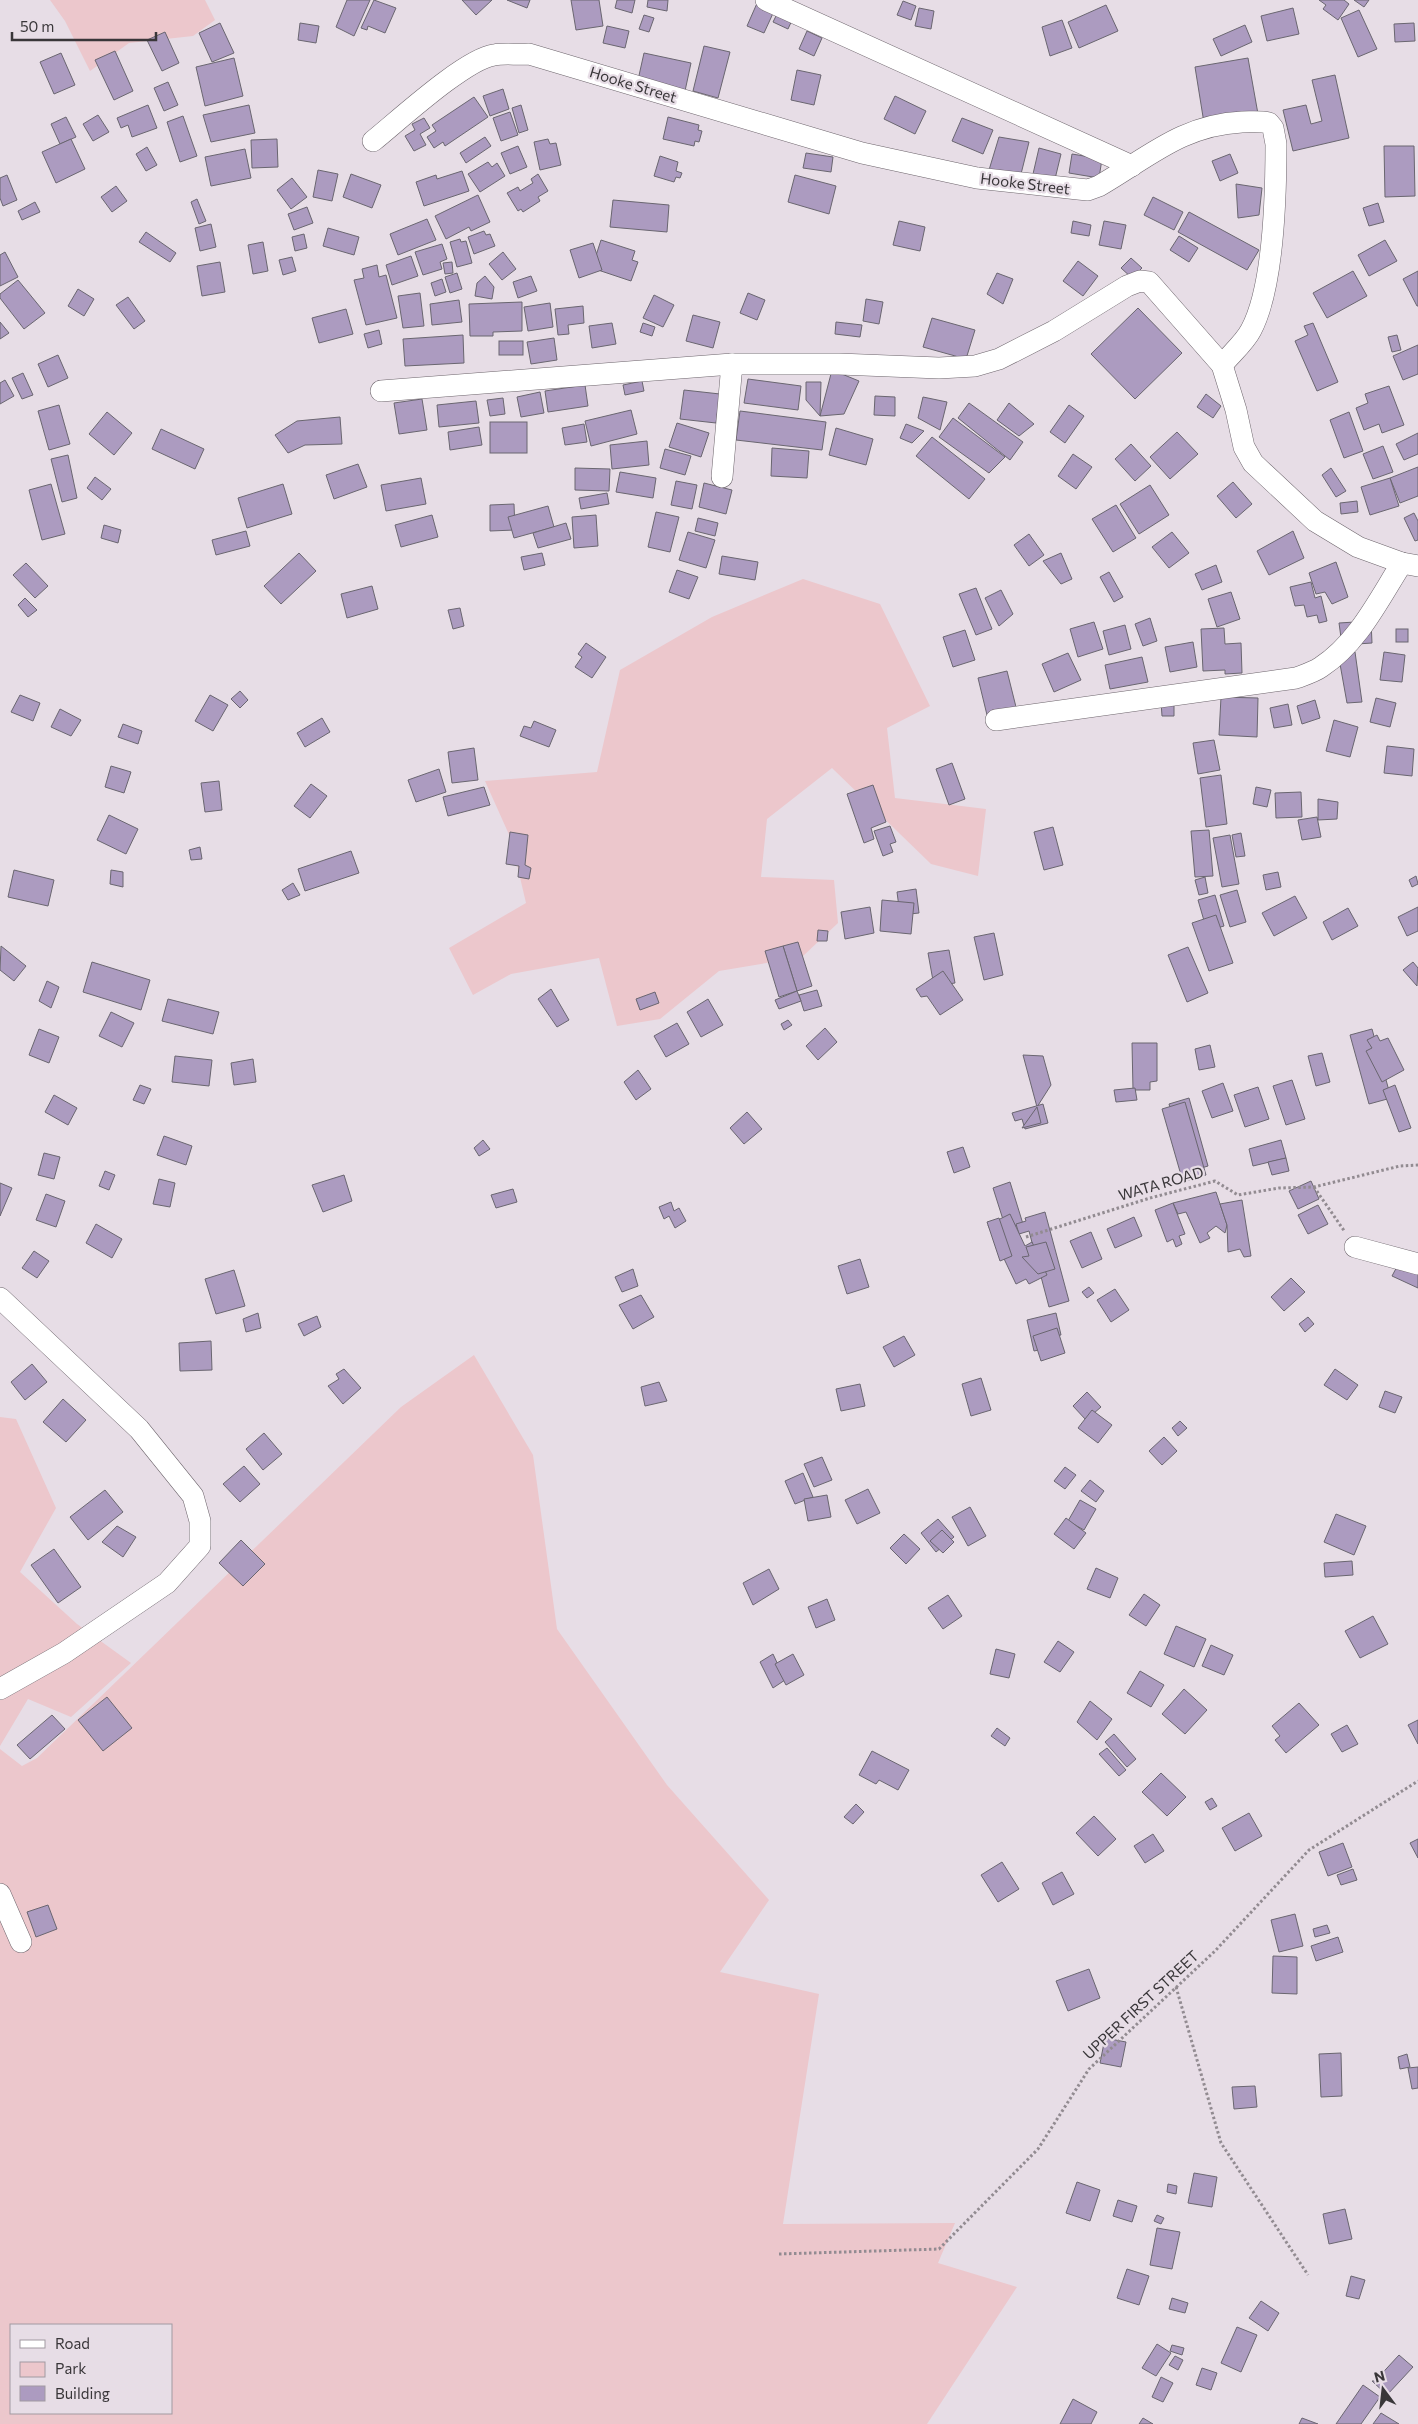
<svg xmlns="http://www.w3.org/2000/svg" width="1418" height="2424" viewBox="0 0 1418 2424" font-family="Commissioner,sans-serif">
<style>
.green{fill:#ecc7cc;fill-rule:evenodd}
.building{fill:#ac9bc0;stroke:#6a6670}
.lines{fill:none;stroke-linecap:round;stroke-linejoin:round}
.street-casing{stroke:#6d656c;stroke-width:22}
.path{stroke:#928b91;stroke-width:3;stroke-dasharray:2.5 2.5;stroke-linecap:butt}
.street{stroke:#fff;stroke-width:21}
.labels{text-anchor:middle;stroke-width:4.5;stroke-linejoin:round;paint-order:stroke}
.street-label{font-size:15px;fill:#393639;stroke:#e7dde6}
</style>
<rect width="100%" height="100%" fill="#e7dde6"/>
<g class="green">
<path d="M 50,0 L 205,0 L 215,20 L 193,36 L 129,43 L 90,71 L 65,21 Z"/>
<path d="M 803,579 L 880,604 L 930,706 L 887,728 L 895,798 L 986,809 L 978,876 L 931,864 L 832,768 L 767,819 L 761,877 L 834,880 L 838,923 L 802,957 L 719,971 L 660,1019 L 617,1026 L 599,958 L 511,974 L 473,995 L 449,948 L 526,903 L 511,839 L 485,781 L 597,772 L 620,670 L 712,617 Z"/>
<path d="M 474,1355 L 533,1455 L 557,1629 L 667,1785 L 769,1900 L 720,1972 L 819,1994 L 783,2224 L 955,2223 L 938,2263 L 1017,2287 L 927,2424 L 0,2424 L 0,1749 L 22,1766 L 37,1758 L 401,1407 ZM 11,2325 L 171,2325 L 171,2413 L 11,2413 Z"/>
<path d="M 0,1417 L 16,1419 L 56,1508 L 20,1572 L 77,1624 L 131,1663 L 71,1717 L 28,1699 L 0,1746 Z"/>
</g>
<g class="building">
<path d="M 347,0 L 370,0 L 354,36 L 336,27 Z"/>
<path d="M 374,0 L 396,8 L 385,33 L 368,26 L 367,30 L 361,28 Z"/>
<path d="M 462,0 L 492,0 L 476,15 Z"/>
<path d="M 507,0 L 530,0 L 527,8 Z"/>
<path d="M 571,0 L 599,0 L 603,26 L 576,30 Z"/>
<path d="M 617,0 L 635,0 L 632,13 L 615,8 Z"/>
<path d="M 648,0 L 668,0 L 667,11 L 647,7 Z"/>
<path d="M 1319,0 L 1344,0 L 1349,4 L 1338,20 L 1323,9 L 1326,5 Z"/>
<path d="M 1354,0 L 1369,0 L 1364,7 Z"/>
<path d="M 758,1 L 775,9 L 764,33 L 747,26 Z"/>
<path d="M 903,1 L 916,6 L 911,20 L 897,15 Z"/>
<path d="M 1106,5 L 1118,31 L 1079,48 L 1068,22 Z"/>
<path d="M 919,8 L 934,11 L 931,29 L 915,26 Z"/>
<path d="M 1293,8 L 1299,34 L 1267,41 L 1261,16 Z"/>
<path d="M 1359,10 L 1377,49 L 1358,57 L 1341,18 Z"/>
<path d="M 778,12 L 793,18 L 788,29 L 773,22 Z"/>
<path d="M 644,15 L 654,18 L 649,32 L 639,29 Z"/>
<path d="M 1062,20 L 1072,48 L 1050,56 L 1042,27 Z"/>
<path d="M 220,23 L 234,53 L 212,62 L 199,33 Z"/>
<path d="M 300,23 L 319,26 L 316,43 L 298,40 Z"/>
<path d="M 1414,23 L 1415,41 L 1395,42 L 1394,24 Z"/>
<path d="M 1245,25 L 1252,42 L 1221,56 L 1213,39 Z"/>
<path d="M 607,26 L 629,31 L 625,48 L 603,43 Z"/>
<path d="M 807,31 L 822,38 L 814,56 L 799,49 Z"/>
<path d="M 165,32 L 179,63 L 162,71 L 147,40 Z"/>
<path d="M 704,46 L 730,52 L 718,98 L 693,91 Z"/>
<path d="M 115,51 L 133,91 L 114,100 L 95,60 Z"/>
<path d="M 61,53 L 75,85 L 54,94 L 40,62 Z"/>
<path d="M 644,53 L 691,63 L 685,91 L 638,80 Z"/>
<path d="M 234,58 L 243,96 L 205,106 L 196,67 Z"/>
<path d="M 1248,58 L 1258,114 L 1204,123 L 1195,67 Z"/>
<path d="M 797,70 L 821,75 L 814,105 L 791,100 Z"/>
<path d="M 1335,75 L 1349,138 L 1293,151 L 1283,110 L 1306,105 L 1311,124 L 1322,121 L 1312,80 Z"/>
<path d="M 168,82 L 178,105 L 164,111 L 154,88 Z"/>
<path d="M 503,89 L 509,109 L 490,116 L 483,96 Z"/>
<path d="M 895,96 L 926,111 L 915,134 L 884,119 Z"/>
<path d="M 474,97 L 488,117 L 445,146 L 443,142 L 434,148 L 427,137 L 436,131 L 432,125 Z"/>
<path d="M 148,105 L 157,128 L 132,137 L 128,125 L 121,128 L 117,118 Z"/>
<path d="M 249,105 L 255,133 L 211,142 L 203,115 Z"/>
<path d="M 521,105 L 528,130 L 519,133 L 512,108 Z"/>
<path d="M 510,112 L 518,135 L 501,141 L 493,118 Z"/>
<path d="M 98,115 L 109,132 L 93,141 L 83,124 Z"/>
<path d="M 183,116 L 197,156 L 180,162 L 167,122 Z"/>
<path d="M 66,117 L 76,137 L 60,144 L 51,124 Z"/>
<path d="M 668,117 L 699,125 L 698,130 L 702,131 L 699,142 L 695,141 L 694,146 L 663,139 Z"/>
<path d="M 424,118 L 430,128 L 420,134 L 426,145 L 414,151 L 405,136 L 415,130 L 412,124 Z"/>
<path d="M 962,118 L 993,130 L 983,154 L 952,141 Z"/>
<path d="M 485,137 L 491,146 L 466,163 L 460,153 Z"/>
<path d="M 999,137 L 1029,142 L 1021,174 L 989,170 Z"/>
<path d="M 71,139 L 85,169 L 56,183 L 42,152 Z"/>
<path d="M 277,139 L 278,167 L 252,168 L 251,140 Z"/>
<path d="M 548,139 L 550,144 L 556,143 L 561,165 L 540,170 L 534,142 Z"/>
<path d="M 518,146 L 527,167 L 510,174 L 501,153 Z"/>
<path d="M 1384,146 L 1414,146 L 1415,196 L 1385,197 Z"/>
<path d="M 147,147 L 157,165 L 146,171 L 136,154 Z"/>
<path d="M 1039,148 L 1061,154 L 1055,179 L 1033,174 Z"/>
<path d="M 245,149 L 251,178 L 211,186 L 205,157 Z"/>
<path d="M 806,153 L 833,157 L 831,172 L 803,168 Z"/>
<path d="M 1072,154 L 1102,159 L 1099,178 L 1069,173 Z"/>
<path d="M 1230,154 L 1238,173 L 1220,181 L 1212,161 Z"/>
<path d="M 660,156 L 678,162 L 676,171 L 682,173 L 680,178 L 676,177 L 674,182 L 654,176 Z"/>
<path d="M 488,162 L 492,167 L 497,163 L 505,176 L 480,192 L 468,174 Z"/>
<path d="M 318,170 L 338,174 L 332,201 L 313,197 Z"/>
<path d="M 462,171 L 469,191 L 424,206 L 416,182 L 436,175 L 437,179 Z"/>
<path d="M 351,174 L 381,185 L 372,208 L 343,197 Z"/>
<path d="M 538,174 L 548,191 L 538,197 L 540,201 L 523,212 L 521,209 L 518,211 L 507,193 L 518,187 L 520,191 L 533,183 L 531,179 Z"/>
<path d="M 7,175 L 17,200 L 3,206 L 0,198 L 0,178 Z"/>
<path d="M 795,175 L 836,186 L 829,214 L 788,202 Z"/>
<path d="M 292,178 L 307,197 L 291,209 L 277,190 Z"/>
<path d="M 1236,184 L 1262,188 L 1259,215 L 1238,218 Z"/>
<path d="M 116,186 L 127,201 L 112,212 L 101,197 Z"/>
<path d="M 478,195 L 490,222 L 471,231 L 469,227 L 446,239 L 435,216 Z"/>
<path d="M 1153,197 L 1183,212 L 1174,230 L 1144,215 Z"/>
<path d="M 197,199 L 206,221 L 199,224 L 191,202 Z"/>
<path d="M 613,200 L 669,205 L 667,232 L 610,227 Z"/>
<path d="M 35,202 L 40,212 L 22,220 L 18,211 Z"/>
<path d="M 1378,203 L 1384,222 L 1369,226 L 1363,208 Z"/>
<path d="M 307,207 L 313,223 L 294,230 L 288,214 Z"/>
<path d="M 1189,212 L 1259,250 L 1247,270 L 1178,232 Z"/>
<path d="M 427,219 L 436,240 L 398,255 L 390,234 Z"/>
<path d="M 899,221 L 925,227 L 920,251 L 893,245 Z"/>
<path d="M 1073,221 L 1091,225 L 1089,236 L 1071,233 Z"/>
<path d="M 1104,221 L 1126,225 L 1121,249 L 1099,245 Z"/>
<path d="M 211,224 L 216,247 L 200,251 L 195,228 Z"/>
<path d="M 328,228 L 359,237 L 354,255 L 323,246 Z"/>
<path d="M 484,231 L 486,235 L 490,234 L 495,246 L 474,254 L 468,237 Z"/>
<path d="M 146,232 L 176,253 L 170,262 L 139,242 Z"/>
<path d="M 304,234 L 307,248 L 295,251 L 292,237 Z"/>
<path d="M 1179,236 L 1198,248 L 1189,262 L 1170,250 Z"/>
<path d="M 460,239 L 461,242 L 466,241 L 472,263 L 457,267 L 450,242 Z"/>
<path d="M 601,240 L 635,251 L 632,260 L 638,262 L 631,281 L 592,268 Z"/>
<path d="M 1385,240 L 1397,261 L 1369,276 L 1358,255 Z"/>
<path d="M 263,242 L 268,271 L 253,274 L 248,245 Z"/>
<path d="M 593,243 L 602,270 L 579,278 L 570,250 Z"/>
<path d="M 442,244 L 447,259 L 440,262 L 442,269 L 423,275 L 415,252 Z"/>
<path d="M 5,252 L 18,277 L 0,286 L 0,255 Z"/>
<path d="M 503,252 L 516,269 L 502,280 L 489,264 Z"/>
<path d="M 411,256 L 418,276 L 392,285 L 386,265 Z"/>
<path d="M 292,257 L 296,271 L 283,275 L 279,260 Z"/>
<path d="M 1131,258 L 1142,268 L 1132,278 L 1121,268 Z"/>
<path d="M 1078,261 L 1098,276 L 1083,296 L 1063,281 Z"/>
<path d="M 220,262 L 225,292 L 202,296 L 197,266 Z"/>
<path d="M 452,262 L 453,273 L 445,274 L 443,263 Z"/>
<path d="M 377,265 L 379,277 L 386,275 L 397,318 L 366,325 L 354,280 L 364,278 L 362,269 Z"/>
<path d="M 1353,271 L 1367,296 L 1327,318 L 1313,293 Z"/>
<path d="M 1418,271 L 1418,306 L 1417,306 L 1403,279 Z"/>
<path d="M 457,273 L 462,289 L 450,293 L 445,277 Z"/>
<path d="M 997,273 L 1013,279 L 1003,304 L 987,294 Z"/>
<path d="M 485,276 L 494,287 L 492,299 L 475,296 L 477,283 Z"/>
<path d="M 531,276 L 537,291 L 518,298 L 513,282 Z"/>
<path d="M 442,279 L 446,292 L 435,296 L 431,283 Z"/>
<path d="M 18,280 L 45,313 L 24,329 L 0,298 L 0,294 Z"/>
<path d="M 78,289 L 94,299 L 84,316 L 68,306 Z"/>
<path d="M 420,293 L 424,326 L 403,328 L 398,296 Z"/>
<path d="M 748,293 L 765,300 L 757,320 L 740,313 Z"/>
<path d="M 654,295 L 674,305 L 663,327 L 643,318 Z"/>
<path d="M 128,297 L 145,321 L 134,329 L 116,305 Z"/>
<path d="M 866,299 L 883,302 L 879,324 L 863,321 Z"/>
<path d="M 459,300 L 462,322 L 432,325 L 430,304 Z"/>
<path d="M 522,302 L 522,331 L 493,332 L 493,336 L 470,336 L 469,304 Z"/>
<path d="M 550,303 L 553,327 L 528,331 L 524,307 Z"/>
<path d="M 583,306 L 584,323 L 568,325 L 569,334 L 558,335 L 555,309 Z"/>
<path d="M 1138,308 L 1182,353 L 1135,399 L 1091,354 Z"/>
<path d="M 346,309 L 353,334 L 319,343 L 312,318 Z"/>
<path d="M 693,315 L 720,322 L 713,348 L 686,341 Z"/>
<path d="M 932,318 L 975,330 L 966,359 L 923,347 Z"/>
<path d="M 0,322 L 9,333 L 0,339 Z"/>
<path d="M 836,322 L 862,325 L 860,337 L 835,334 Z"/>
<path d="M 612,323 L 616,344 L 592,348 L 589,326 Z"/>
<path d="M 643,323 L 655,327 L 652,336 L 640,332 Z"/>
<path d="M 1313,323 L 1338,382 L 1317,391 L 1295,341 L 1308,335 L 1304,326 Z"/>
<path d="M 379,330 L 382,344 L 368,348 L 364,334 Z"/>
<path d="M 463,335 L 464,363 L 405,366 L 403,339 Z"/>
<path d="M 1397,335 L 1401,350 L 1392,352 L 1388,337 Z"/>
<path d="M 554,338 L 557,360 L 531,364 L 527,342 Z"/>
<rect x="499" y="341" width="24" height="14"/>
<path d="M 1418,345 L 1418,374 L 1403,380 L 1393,356 Z"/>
<path d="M 58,355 L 68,378 L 48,387 L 38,364 Z"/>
<path d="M 832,370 L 859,381 L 844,414 L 820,416 Z"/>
<path d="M 23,373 L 33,395 L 22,399 L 12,378 Z"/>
<path d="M 748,379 L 801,386 L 798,410 L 744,403 Z"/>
<path d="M 5,380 L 14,396 L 0,404 L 0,383 Z"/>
<path d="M 642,381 L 644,391 L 625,395 L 623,385 Z"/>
<path d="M 806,382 L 821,382 L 820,416 L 806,400 Z"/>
<path d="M 585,385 L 588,406 L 548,412 L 545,391 Z"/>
<path d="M 1389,386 L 1404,425 L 1382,433 L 1379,424 L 1364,430 L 1356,408 L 1368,403 L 1365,394 Z"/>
<path d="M 684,390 L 720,394 L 716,423 L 680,419 Z"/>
<path d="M 540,392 L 544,413 L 521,417 L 517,397 Z"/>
<path d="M 1206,394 L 1221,406 L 1213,418 L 1197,407 Z"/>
<path d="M 875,396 L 895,397 L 895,416 L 874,415 Z"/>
<path d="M 923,397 L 947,402 L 940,430 L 918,418 Z"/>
<path d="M 503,398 L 505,414 L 490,416 L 487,400 Z"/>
<path d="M 422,399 L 427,430 L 399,434 L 394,403 Z"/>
<path d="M 476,401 L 479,423 L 439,427 L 437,405 Z"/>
<path d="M 969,403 L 1023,442 L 1010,460 L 958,418 Z"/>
<path d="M 1009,403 L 1034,424 L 1019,436 L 997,420 Z"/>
<path d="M 59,405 L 70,444 L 49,450 L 38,411 Z"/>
<path d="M 1069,405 L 1084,416 L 1065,443 L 1050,432 Z"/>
<path d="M 631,410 L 637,434 L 591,446 L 585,421 Z"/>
<path d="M 740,411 L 826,422 L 822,450 L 736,440 Z"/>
<path d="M 107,412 L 132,433 L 114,455 L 89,434 Z"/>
<path d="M 1349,412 L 1363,451 L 1344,458 L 1330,420 Z"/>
<path d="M 340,417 L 342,444 L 305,445 L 288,453 L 275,435 L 297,421 Z"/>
<path d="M 953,418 L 1005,457 L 989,473 L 939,437 Z"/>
<rect x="490" y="422" width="37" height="31"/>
<path d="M 677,423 L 709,433 L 701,457 L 669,447 Z"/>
<path d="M 584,424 L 587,442 L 565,445 L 562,428 Z"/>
<path d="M 906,424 L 924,431 L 912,443 L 900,438 Z"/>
<path d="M 479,427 L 482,445 L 450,450 L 448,432 Z"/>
<path d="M 836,428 L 873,439 L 866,465 L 829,455 Z"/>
<path d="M 161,429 L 204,449 L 195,469 L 152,449 Z"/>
<path d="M 1177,432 L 1198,454 L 1170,479 L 1150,457 Z"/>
<path d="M 1418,433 L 1418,454 L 1404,460 L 1396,444 Z"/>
<path d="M 932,437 L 985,479 L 969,499 L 916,456 Z"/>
<path d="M 647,441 L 649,465 L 612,469 L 610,445 Z"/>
<path d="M 1131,444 L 1151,466 L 1135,481 L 1115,459 Z"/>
<path d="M 1383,446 L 1393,472 L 1373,479 L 1363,454 Z"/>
<path d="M 772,448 L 809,451 L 807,478 L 771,476 Z"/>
<path d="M 665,449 L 691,456 L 685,475 L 660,468 Z"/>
<path d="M 1073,454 L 1092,467 L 1076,489 L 1058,476 Z"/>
<path d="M 68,455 L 77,498 L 62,502 L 51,459 Z"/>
<path d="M 358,464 L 367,487 L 334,499 L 326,475 Z"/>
<path d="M 1418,467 L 1418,496 L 1400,503 L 1390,478 Z"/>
<path d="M 575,468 L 610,469 L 609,491 L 575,490 Z"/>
<path d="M 1331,468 L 1346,491 L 1336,497 L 1322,475 Z"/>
<path d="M 620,472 L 656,478 L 653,498 L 616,492 Z"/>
<path d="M 95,477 L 111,489 L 102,500 L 87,488 Z"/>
<path d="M 421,478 L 426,504 L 386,511 L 381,485 Z"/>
<path d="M 1390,478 L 1399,506 L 1370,515 L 1361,487 Z"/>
<path d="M 676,481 L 697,485 L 692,509 L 671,505 Z"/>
<path d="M 1233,482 L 1252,504 L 1236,518 L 1217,496 Z"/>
<path d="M 704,483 L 732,490 L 726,514 L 699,507 Z"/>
<path d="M 51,484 L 65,534 L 42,540 L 29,490 Z"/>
<path d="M 283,484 L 292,514 L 247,528 L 238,498 Z"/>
<path d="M 1150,485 L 1169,515 L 1139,534 L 1120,504 Z"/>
<path d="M 607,493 L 609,504 L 581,509 L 579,498 Z"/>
<path d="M 1357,501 L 1358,512 L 1341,514 L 1340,503 Z"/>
<path d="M 514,504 L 515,530 L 490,531 L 490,505 Z"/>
<path d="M 1116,505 L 1136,538 L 1113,552 L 1092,519 Z"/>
<path d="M 548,506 L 554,527 L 514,538 L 508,517 Z"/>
<path d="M 656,512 L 679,517 L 670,552 L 648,547 Z"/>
<path d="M 1414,513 L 1418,521 L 1418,540 L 1415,541 L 1404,518 Z"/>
<path d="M 432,515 L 438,537 L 401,547 L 395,525 Z"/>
<path d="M 596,515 L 598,546 L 574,548 L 572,517 Z"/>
<path d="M 698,518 L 718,523 L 715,536 L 695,531 Z"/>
<path d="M 566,523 L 571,539 L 538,548 L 533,533 Z"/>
<path d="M 104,525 L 121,530 L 118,543 L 101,538 Z"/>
<path d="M 246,531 L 250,546 L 216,555 L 212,540 Z"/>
<path d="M 1293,531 L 1304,558 L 1269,575 L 1257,551 Z"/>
<path d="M 688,532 L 715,540 L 706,568 L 679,560 Z"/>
<path d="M 1172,532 L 1189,553 L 1169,568 L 1152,547 Z"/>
<path d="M 1029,534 L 1044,555 L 1029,566 L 1014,545 Z"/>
<path d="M 299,553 L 316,571 L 281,604 L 264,586 Z"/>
<path d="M 542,553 L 545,565 L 524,570 L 521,557 Z"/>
<path d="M 1061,553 L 1072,579 L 1061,584 L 1043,561 Z"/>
<path d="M 722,556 L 758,562 L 755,580 L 719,574 Z"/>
<path d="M 1336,562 L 1348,597 L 1332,604 L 1325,592 L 1316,594 L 1309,573 Z"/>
<path d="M 26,563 L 48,586 L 35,598 L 13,575 Z"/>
<path d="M 1216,565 L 1222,582 L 1202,590 L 1195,574 Z"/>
<path d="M 677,570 L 698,577 L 689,599 L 669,592 Z"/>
<path d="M 1109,572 L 1123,597 L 1114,602 L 1100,577 Z"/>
<path d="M 1311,582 L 1315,598 L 1321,596 L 1327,621 L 1319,623 L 1317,615 L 1307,617 L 1304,605 L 1295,606 L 1290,587 Z"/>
<path d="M 372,586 L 378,609 L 347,618 L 341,594 Z"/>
<path d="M 976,588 L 992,629 L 976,635 L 959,594 Z"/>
<path d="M 1001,590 L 1013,614 L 999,626 L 985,598 Z"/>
<path d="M 1231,592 L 1240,619 L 1217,627 L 1208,599 Z"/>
<path d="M 25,598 L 37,610 L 28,617 L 18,605 Z"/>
<path d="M 460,608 L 464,626 L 453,629 L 448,610 Z"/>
<path d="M 1150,618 L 1157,641 L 1143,646 L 1135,624 Z"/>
<path d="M 1371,621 L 1372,643 L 1342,645 L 1339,623 Z"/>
<path d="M 1094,622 L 1103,649 L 1078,657 L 1070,629 Z"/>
<path d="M 1125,625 L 1131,649 L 1109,655 L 1103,631 Z"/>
<path d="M 1224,628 L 1225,644 L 1241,643 L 1242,673 L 1225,674 L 1225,670 L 1203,671 L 1201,629 Z"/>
<rect x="1396" y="629" width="12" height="13"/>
<path d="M 965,630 L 975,660 L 953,667 L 943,637 Z"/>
<path d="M 1193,642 L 1197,667 L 1170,672 L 1165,647 Z"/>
<path d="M 586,643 L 606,657 L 592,678 L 575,667 L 582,657 L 578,654 Z"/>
<path d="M 1345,652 L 1355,652 L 1362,702 L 1347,703 L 1340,664 Z"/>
<path d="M 1384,652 L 1405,655 L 1402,682 L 1380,680 Z"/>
<path d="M 1068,653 L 1081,680 L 1054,692 L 1042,664 Z"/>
<path d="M 1142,657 L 1148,682 L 1110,689 L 1105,665 Z"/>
<path d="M 1007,671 L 1016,707 L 987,715 L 978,678 Z"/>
<path d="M 240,691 L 248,700 L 240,708 L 231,699 Z"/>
<path d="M 20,695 L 40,703 L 33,721 L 11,712 Z"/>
<path d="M 210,695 L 228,705 L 213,731 L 195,721 Z"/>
<path d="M 1221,697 L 1258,698 L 1257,737 L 1219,735 Z"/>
<path d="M 1376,698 L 1396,703 L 1390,727 L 1370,722 Z"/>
<path d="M 1315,700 L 1320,718 L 1302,724 L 1297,706 Z"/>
<path d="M 1161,702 L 1174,702 L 1174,716 L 1162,716 Z"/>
<path d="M 1288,704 L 1292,725 L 1274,728 L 1270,708 Z"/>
<path d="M 60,709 L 81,720 L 71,736 L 51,727 Z"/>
<path d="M 322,718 L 330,732 L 305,747 L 297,733 Z"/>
<path d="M 1334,720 L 1358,727 L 1350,757 L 1326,751 Z"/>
<path d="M 534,721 L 556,730 L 549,747 L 520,736 L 524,726 L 531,728 Z"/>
<path d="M 123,724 L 142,731 L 138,744 L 118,737 Z"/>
<path d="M 1214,740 L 1220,770 L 1198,774 L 1193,743 Z"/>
<path d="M 1387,746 L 1414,749 L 1412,776 L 1384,773 Z"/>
<path d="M 474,748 L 478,780 L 452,783 L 448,752 Z"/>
<path d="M 952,763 L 965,799 L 949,805 L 936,769 Z"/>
<path d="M 111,766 L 131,772 L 124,793 L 105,787 Z"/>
<path d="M 439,769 L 446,792 L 416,802 L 408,780 Z"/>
<path d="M 1221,775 L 1227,824 L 1206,827 L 1200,778 Z"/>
<path d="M 219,781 L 222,810 L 205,812 L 201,783 Z"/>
<path d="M 311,784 L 327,796 L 310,818 L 294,806 Z"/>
<path d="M 873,785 L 886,822 L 871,828 L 874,839 L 864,843 L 847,794 Z"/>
<path d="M 484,787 L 490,805 L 448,816 L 443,797 Z"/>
<path d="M 1256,787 L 1271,790 L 1267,807 L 1253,804 Z"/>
<path d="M 1301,792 L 1302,817 L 1276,818 L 1275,793 Z"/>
<path d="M 1318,799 L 1338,802 L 1337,819 L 1318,820 Z"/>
<path d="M 109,815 L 138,829 L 126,854 L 97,840 Z"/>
<path d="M 1317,817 L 1321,837 L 1302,840 L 1298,820 Z"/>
<path d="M 890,826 L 896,842 L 890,844 L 893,852 L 883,856 L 874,831 Z"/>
<path d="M 1053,827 L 1063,865 L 1044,870 L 1034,832 Z"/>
<path d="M 1209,830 L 1213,876 L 1195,877 L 1191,831 Z"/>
<path d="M 510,832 L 528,835 L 525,865 L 531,868 L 529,879 L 518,877 L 519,866 L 506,864 Z"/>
<path d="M 1241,833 L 1245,856 L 1236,857 L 1232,835 Z"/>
<path d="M 1230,835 L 1239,884 L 1222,887 L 1213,838 Z"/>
<path d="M 200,847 L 202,859 L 191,860 L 189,850 Z"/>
<path d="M 351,851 L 359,873 L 305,891 L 298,869 Z"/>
<path d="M 14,870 L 54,880 L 48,906 L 8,897 Z"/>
<path d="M 111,870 L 123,872 L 123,887 L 110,884 Z"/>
<path d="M 1278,872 L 1281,887 L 1266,890 L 1263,875 Z"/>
<path d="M 1416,876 L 1418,884 L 1412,887 L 1409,880 Z"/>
<path d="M 1205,877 L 1208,893 L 1199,895 L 1195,880 Z"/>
<path d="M 293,883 L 300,895 L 288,900 L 282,890 Z"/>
<path d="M 916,889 L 919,913 L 900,915 L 897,892 Z"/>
<path d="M 1237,890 L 1246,922 L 1230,927 L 1220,895 Z"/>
<path d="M 1215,895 L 1224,926 L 1207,931 L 1198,900 Z"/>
<path d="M 1295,896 L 1307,918 L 1274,936 L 1262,913 Z"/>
<path d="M 882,900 L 914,903 L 911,934 L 880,931 Z"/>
<path d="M 870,907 L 874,933 L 845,939 L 841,912 Z"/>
<path d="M 1418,907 L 1418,931 L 1407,936 L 1398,917 Z"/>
<path d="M 1348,908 L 1358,926 L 1332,940 L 1323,922 Z"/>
<path d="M 1216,915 L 1233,963 L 1209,971 L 1192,923 Z"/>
<path d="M 818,930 L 828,931 L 827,941 L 817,941 Z"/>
<path d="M 994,933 L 1003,975 L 984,980 L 974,937 Z"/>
<path d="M 798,942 L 812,986 L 797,991 L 783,946 Z"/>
<path d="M 1,946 L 26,966 L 14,981 L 0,970 Z"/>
<path d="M 783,946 L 797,991 L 779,997 L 765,951 Z"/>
<path d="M 1188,947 L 1208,993 L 1187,1002 L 1168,955 Z"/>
<path d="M 949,950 L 955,983 L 934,986 L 928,953 Z"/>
<path d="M 92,962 L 150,980 L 141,1010 L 83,992 Z"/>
<path d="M 1413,962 L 1418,968 L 1417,986 L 1403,970 Z"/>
<path d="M 943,971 L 963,1000 L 940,1015 L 927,996 L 921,997 L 916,989 Z"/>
<path d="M 47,981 L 59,987 L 51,1008 L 39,1001 Z"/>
<path d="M 551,989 L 569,1020 L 557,1027 L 538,999 Z"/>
<path d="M 817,990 L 822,1006 L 804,1011 L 799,995 Z"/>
<path d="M 797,991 L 801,1001 L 779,1009 L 775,1000 Z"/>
<path d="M 655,992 L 659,1003 L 640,1010 L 636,999 Z"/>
<path d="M 168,999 L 219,1012 L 213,1034 L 162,1021 Z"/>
<path d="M 708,999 L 723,1025 L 701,1037 L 687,1012 Z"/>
<path d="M 111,1012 L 134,1023 L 122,1047 L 99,1036 Z"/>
<path d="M 788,1020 L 792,1025 L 784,1030 L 781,1024 Z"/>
<path d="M 677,1023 L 689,1044 L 666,1057 L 654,1036 Z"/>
<path d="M 825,1028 L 837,1042 L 818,1060 L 806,1046 Z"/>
<path d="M 39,1029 L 59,1037 L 49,1063 L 29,1055 Z"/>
<path d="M 1372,1029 L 1391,1098 L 1369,1104 L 1350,1035 Z"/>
<path d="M 1377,1035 L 1380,1041 L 1388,1038 L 1404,1070 L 1382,1082 L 1366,1051 L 1372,1048 L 1367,1040 Z"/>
<path d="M 1132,1043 L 1157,1043 L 1157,1081 L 1150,1082 L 1150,1090 L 1133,1090 Z"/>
<path d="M 1210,1045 L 1215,1067 L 1199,1070 L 1195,1049 Z"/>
<path d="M 1322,1053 L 1330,1082 L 1316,1086 L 1308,1056 Z"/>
<path d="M 1023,1055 L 1043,1056 L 1051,1085 L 1037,1107 Z"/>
<path d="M 175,1056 L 212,1060 L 209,1086 L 172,1082 Z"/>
<path d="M 253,1059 L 256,1082 L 234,1085 L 231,1063 Z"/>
<path d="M 638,1070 L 651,1089 L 636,1100 L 624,1082 Z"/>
<path d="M 1292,1080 L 1305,1119 L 1286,1125 L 1273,1086 Z"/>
<path d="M 1223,1083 L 1233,1111 L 1212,1118 L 1202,1091 Z"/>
<path d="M 140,1085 L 151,1089 L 144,1104 L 133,1100 Z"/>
<path d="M 1395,1085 L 1411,1128 L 1399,1132 L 1383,1090 Z"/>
<path d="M 1258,1087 L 1269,1119 L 1245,1127 L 1234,1095 Z"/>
<path d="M 1135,1088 L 1137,1100 L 1116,1102 L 1114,1090 Z"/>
<path d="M 54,1095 L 77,1108 L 68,1125 L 45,1112 Z"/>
<path d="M 1189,1098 L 1208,1166 L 1188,1172 L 1169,1104 Z"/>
<path d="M 1185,1102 L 1206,1175 L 1183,1182 L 1162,1109 Z"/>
<path d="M 1043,1104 L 1048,1123 L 1025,1129 L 1022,1119 L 1015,1121 L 1012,1113 Z"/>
<path d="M 1037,1107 L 1041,1123 L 1022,1128 Z"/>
<path d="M 747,1112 L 762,1129 L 744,1144 L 730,1128 Z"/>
<path d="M 164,1136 L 192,1146 L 186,1165 L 157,1155 Z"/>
<path d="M 483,1140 L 490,1149 L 479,1156 L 474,1148 Z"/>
<path d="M 1281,1140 L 1286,1158 L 1253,1166 L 1249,1149 Z"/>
<path d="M 963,1147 L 970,1167 L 954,1173 L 947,1152 Z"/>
<path d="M 44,1153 L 60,1157 L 54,1179 L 38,1175 Z"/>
<path d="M 1286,1158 L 1289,1171 L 1272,1175 L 1268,1162 Z"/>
<path d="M 105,1171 L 115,1175 L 109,1190 L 99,1186 Z"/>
<path d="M 344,1175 L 352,1201 L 323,1212 L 312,1185 Z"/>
<path d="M 159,1179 L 175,1183 L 170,1207 L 153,1204 Z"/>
<path d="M 1311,1181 L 1319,1199 L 1298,1209 L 1289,1191 Z"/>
<path d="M 1010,1182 L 1023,1224 L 1006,1229 L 993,1188 Z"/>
<path d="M 0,1183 L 12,1188 L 0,1216 Z"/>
<path d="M 513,1189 L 517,1202 L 496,1208 L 491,1195 Z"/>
<path d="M 1216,1192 L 1227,1225 L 1225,1233 L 1216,1226 L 1207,1233 L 1210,1238 L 1200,1243 L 1186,1212 L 1178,1214 L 1173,1203 Z"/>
<path d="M 46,1194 L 65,1201 L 56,1227 L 36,1220 Z"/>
<path d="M 1242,1200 L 1251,1256 L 1244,1257 L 1240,1249 L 1228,1252 L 1227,1225 L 1220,1204 Z"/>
<path d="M 671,1202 L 674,1211 L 679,1208 L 686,1221 L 675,1228 L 669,1216 L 664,1219 L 659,1207 Z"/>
<path d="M 1173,1203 L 1185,1234 L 1179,1236 L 1182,1244 L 1176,1247 L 1173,1239 L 1167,1242 L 1155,1210 Z"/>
<path d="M 1318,1205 L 1328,1224 L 1308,1234 L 1298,1215 Z"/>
<path d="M 1045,1212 L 1069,1301 L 1049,1307 L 1029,1231 L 1019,1234 L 1016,1224 L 1026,1221 L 1025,1218 Z"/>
<path d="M 1010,1214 L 1025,1246 L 1032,1242 L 1047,1275 L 1029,1284 L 1026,1279 L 1016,1284 L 988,1225 Z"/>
<path d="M 1134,1217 L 1142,1236 L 1115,1248 L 1107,1229 Z"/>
<path d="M 999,1218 L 1012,1256 L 1000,1261 L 987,1222 Z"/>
<path d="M 96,1224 L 122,1239 L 112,1258 L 86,1243 Z"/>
<path d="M 1091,1232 L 1102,1259 L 1082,1268 L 1070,1241 Z"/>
<path d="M 1046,1242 L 1055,1269 L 1038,1274 L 1022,1257 L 1029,1256 L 1026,1247 Z"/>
<path d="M 34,1251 L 49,1261 L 37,1278 L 22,1268 Z"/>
<path d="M 860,1259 L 869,1287 L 847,1294 L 838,1266 Z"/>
<path d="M 1400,1261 L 1418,1270 L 1418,1288 L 1392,1276 Z"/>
<path d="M 633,1269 L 638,1286 L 622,1292 L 615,1277 Z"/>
<path d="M 234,1270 L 245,1306 L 216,1314 L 205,1279 Z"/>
<path d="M 1291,1278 L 1305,1292 L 1284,1311 L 1271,1297 Z"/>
<path d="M 1089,1287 L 1094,1293 L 1087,1298 L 1082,1292 Z"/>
<path d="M 1115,1289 L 1129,1310 L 1111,1322 L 1097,1300 Z"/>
<path d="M 641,1295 L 654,1317 L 633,1329 L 619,1305 Z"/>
<path d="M 258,1313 L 261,1328 L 246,1332 L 243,1319 Z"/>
<path d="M 1056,1313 L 1061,1335 L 1055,1336 L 1057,1346 L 1034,1351 L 1027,1320 Z"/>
<path d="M 317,1316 L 321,1327 L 304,1336 L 298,1324 Z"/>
<path d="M 1308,1317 L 1314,1324 L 1305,1332 L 1299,1324 Z"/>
<path d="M 1057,1328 L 1065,1353 L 1041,1361 L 1033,1336 Z"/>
<path d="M 904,1336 L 915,1355 L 894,1367 L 883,1347 Z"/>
<path d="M 211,1341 L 212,1370 L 180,1371 L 179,1343 Z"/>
<path d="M 32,1364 L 47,1382 L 25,1400 L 11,1382 Z"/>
<path d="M 344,1369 L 361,1388 L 343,1404 L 328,1386 L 339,1379 L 336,1374 Z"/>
<path d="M 1335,1369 L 1358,1385 L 1347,1400 L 1324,1385 Z"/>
<path d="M 981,1378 L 991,1410 L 971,1416 L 962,1384 Z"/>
<path d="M 659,1382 L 667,1401 L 645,1406 L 641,1387 Z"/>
<path d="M 860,1384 L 865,1406 L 841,1411 L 836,1389 Z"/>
<path d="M 1385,1391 L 1402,1397 L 1395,1413 L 1379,1407 Z"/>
<path d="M 1087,1392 L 1101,1407 L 1086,1420 L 1073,1406 Z"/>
<path d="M 63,1399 L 86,1420 L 66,1442 L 43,1422 Z"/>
<path d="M 1092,1410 L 1112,1425 L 1098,1443 L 1078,1428 Z"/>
<path d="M 1180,1421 L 1187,1428 L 1178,1436 L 1172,1428 Z"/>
<path d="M 264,1433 L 282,1454 L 263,1470 L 246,1449 Z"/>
<path d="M 1164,1437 L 1177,1451 L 1162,1465 L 1149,1451 Z"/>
<path d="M 822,1457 L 832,1480 L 814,1487 L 804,1464 Z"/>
<path d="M 244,1466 L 260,1484 L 240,1502 L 223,1484 Z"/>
<path d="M 1065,1467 L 1076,1475 L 1065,1489 L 1054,1481 Z"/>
<path d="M 803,1473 L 813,1497 L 795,1504 L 785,1481 Z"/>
<path d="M 1090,1480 L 1104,1491 L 1096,1502 L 1081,1491 Z"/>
<path d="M 868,1489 L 880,1513 L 857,1524 L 845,1500 Z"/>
<path d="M 105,1490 L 123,1512 L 88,1540 L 70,1517 Z"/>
<path d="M 827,1495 L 831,1517 L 808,1521 L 804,1499 Z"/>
<path d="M 1080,1500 L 1096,1509 L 1084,1530 L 1068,1521 Z"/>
<path d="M 970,1507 L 986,1536 L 968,1546 L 952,1517 Z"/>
<path d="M 1336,1514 L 1366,1526 L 1354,1555 L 1324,1542 Z"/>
<path d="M 1066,1518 L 1086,1533 L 1074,1549 L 1054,1534 Z"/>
<path d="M 938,1519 L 954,1537 L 936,1552 L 921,1533 Z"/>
<path d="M 117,1526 L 136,1537 L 123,1557 L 102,1542 Z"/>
<path d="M 942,1530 L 954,1542 L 943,1553 L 930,1541 Z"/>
<path d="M 904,1534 L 920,1549 L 906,1564 L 890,1548 Z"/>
<path d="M 241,1540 L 265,1564 L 243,1586 L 219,1563 Z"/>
<path d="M 54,1549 L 81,1587 L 58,1603 L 31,1565 Z"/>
<path d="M 1352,1561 L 1353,1575 L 1325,1577 L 1324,1563 Z"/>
<path d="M 1096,1568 L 1118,1578 L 1110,1598 L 1087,1589 Z"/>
<path d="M 769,1569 L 779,1589 L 753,1605 L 743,1583 Z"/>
<path d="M 1144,1594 L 1160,1605 L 1146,1626 L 1129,1615 Z"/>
<path d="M 948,1595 L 962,1616 L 943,1629 L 928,1608 Z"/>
<path d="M 827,1599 L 835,1620 L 816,1628 L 808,1607 Z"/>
<path d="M 1373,1616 L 1388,1644 L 1360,1658 L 1345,1631 Z"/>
<path d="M 1176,1626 L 1206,1639 L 1194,1667 L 1164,1654 Z"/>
<path d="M 1058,1641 L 1074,1652 L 1060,1672 L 1044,1662 Z"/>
<path d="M 1211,1645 L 1233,1655 L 1224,1675 L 1202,1666 Z"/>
<path d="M 996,1649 L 1015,1654 L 1009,1678 L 990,1674 Z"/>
<path d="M 773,1654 L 785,1680 L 773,1688 L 760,1662 Z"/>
<path d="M 793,1654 L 804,1675 L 786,1685 L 775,1664 Z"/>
<path d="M 1140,1671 L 1164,1685 L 1151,1707 L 1127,1693 Z"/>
<path d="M 1184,1689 L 1207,1710 L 1185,1734 L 1162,1714 Z"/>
<path d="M 107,1697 L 132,1728 L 103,1751 L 78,1720 Z"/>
<path d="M 1090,1701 L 1112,1719 L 1097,1740 L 1077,1722 Z"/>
<path d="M 1299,1703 L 1319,1725 L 1286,1753 L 1275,1740 L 1280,1736 L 1272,1726 Z"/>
<path d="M 52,1715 L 65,1729 L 30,1759 L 17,1745 Z"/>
<path d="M 1418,1720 L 1418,1744 L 1408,1725 Z"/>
<path d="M 1347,1725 L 1358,1744 L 1342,1752 L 1331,1734 Z"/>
<path d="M 997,1728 L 1010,1738 L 1005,1746 L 991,1736 Z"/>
<path d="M 1114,1734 L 1136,1759 L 1127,1767 L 1105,1742 Z"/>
<path d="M 1107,1748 L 1126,1770 L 1119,1776 L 1099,1754 Z"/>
<path d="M 872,1751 L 909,1770 L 898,1790 L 879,1780 L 876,1784 L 859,1775 Z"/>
<path d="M 1161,1773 L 1186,1797 L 1167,1816 L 1142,1792 Z"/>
<path d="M 1212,1798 L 1217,1806 L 1210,1810 L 1205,1802 Z"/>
<path d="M 856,1804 L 864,1812 L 853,1824 L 844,1817 Z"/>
<path d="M 1249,1813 L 1262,1836 L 1235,1851 L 1222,1828 Z"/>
<path d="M 1094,1816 L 1116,1839 L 1098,1856 L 1076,1833 Z"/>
<path d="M 1153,1834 L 1164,1851 L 1145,1863 L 1134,1846 Z"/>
<path d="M 1418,1839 L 1418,1858 L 1410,1843 Z"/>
<path d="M 1343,1843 L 1352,1867 L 1328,1876 L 1319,1852 Z"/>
<path d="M 1002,1862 L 1019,1889 L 998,1902 L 981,1875 Z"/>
<path d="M 1353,1869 L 1357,1880 L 1341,1885 L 1337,1875 Z"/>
<path d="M 1062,1872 L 1074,1894 L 1053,1905 L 1042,1883 Z"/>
<path d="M 48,1905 L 57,1929 L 36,1937 L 27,1912 Z"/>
<path d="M 1295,1914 L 1303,1946 L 1279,1952 L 1271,1920 Z"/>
<path d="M 1327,1925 L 1330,1933 L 1315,1937 L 1313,1929 Z"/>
<path d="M 1338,1937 L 1343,1952 L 1316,1961 L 1311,1946 Z"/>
<path d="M 1273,1956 L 1297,1957 L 1297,1994 L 1272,1993 Z"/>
<path d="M 1089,1969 L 1100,1998 L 1068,2011 L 1056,1981 Z"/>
<path d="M 1105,2038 L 1126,2042 L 1121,2067 L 1100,2063 Z"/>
<path d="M 1341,2053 L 1342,2096 L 1321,2097 L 1319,2054 Z"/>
<path d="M 1407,2054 L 1410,2067 L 1400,2069 L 1398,2057 Z"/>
<path d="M 1418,2067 L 1418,2088 L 1412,2089 L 1408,2068 Z"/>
<path d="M 1255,2086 L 1257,2107 L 1234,2109 L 1232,2087 Z"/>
<path d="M 1194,2173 L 1217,2177 L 1212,2207 L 1188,2203 Z"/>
<path d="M 1077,2182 L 1100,2190 L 1090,2221 L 1066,2213 Z"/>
<path d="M 1168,2184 L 1177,2186 L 1176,2194 L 1167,2192 Z"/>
<path d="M 1118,2200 L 1137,2206 L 1132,2222 L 1113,2216 Z"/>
<path d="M 1345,2209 L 1352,2239 L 1329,2244 L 1323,2214 Z"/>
<path d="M 1157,2215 L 1164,2218 L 1161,2224 L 1154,2221 Z"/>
<path d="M 1157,2228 L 1180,2232 L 1172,2269 L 1150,2265 Z"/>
<path d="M 1127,2269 L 1149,2276 L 1139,2305 L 1117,2298 Z"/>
<path d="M 1351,2276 L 1365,2280 L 1359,2299 L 1346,2296 Z"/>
<path d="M 1172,2298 L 1188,2303 L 1185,2313 L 1169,2309 Z"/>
<path d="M 1261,2301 L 1279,2313 L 1268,2331 L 1249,2318 Z"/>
<path d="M 1237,2327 L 1257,2335 L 1241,2372 L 1221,2363 Z"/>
<path d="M 1157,2344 L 1171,2353 L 1156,2376 L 1142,2368 Z"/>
<path d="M 1172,2345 L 1184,2348 L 1182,2355 L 1170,2351 Z"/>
<path d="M 1399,2355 L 1413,2367 L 1387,2395 L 1372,2381 L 1375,2381 Z"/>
<path d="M 1175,2356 L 1183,2360 L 1178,2370 L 1169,2365 Z"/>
<path d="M 1202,2368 L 1217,2373 L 1211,2390 L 1196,2385 Z"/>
<path d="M 1161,2377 L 1173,2383 L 1163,2402 L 1152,2397 Z"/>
<path d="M 1363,2385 L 1380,2397 L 1361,2424 L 1336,2424 Z"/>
<path d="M 1073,2399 L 1097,2412 L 1091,2424 L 1060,2424 Z"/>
<path d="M 1381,2413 L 1399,2424 L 1373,2424 Z"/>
<path d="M 1143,2418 L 1153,2424 L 1139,2424 Z"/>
<path d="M 1302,2418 L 1318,2424 L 1299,2424 Z"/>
</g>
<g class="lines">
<g class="street-casing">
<g id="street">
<path d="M 766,0 L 1132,166"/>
<path d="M 373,141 C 398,121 465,59 494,55 C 505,53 517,55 529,54 L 862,153 L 977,178 L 1078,189 L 1088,190 L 1099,186 C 1149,157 1182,125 1242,122 C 1252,122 1260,121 1269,123 L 1273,128 L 1276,144 C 1276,194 1274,287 1251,330 C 1245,342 1231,354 1222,365"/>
<path d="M 381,391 L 732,364 L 839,364 L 939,368 L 975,366 L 999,359 L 1054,331 L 1127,286 L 1140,281 L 1149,282 L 1222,365 L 1236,410 L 1244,447 L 1253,463 L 1315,521 L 1358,547 L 1402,563 L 1418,566"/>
<path d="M 722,477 L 732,364"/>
<path d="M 996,720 L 1296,678 C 1304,675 1314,672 1321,667 C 1358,643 1379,599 1402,563"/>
<path d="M 1355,1247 L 1418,1264"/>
<path d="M 0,1298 L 139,1429 L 193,1496 L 200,1521 L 200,1546 L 167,1583 L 64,1653 L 0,1689"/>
<path d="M 0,1894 L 21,1942"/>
</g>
</g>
<g class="path">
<path d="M 1314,1187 L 1345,1232"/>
<path d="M 1026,1237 L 1150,1198 L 1215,1181 L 1238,1195 L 1279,1188 L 1314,1187 L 1400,1166 L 1418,1165"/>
<path d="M 1176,1987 L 1221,2143 L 1308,2275"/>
<path d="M 779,2254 L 939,2249 L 1038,2149 L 1089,2069 L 1215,1951 L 1309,1850 L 1418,1781"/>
</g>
<use href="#street" class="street"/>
</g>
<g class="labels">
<g class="street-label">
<text transform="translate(633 85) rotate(17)" y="5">Hooke Street</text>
<text transform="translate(1025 184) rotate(7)" y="5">Hooke Street</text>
<text transform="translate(1161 1184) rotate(-16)" y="5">WATA ROAD</text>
<text transform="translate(1141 2005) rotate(-43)" y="5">UPPER FIRST STREET</text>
</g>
</g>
<rect x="10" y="2324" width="162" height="90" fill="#e7dde6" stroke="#a19aa1"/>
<rect x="20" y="2340" width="25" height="8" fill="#ffffff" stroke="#a19aa1"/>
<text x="55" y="2349" font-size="15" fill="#393639">Road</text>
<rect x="20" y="2362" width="25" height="15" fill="#ecc7cc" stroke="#a19aa1"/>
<text x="55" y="2374" font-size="15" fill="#393639">Park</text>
<rect x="20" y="2386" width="25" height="15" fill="#ac9bc0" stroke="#a19aa1"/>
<text x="55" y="2399" font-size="15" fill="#393639">Building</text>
<g transform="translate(1383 2389) rotate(345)" stroke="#e7dde6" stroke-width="4" paint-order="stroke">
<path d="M0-4L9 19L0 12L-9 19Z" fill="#393639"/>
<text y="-8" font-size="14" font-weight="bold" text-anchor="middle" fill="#393639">N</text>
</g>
<path d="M12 32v8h144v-8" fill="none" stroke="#393639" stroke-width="2.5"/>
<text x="20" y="32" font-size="15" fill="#393639" stroke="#e7dde6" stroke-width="4" paint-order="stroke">50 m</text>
</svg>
